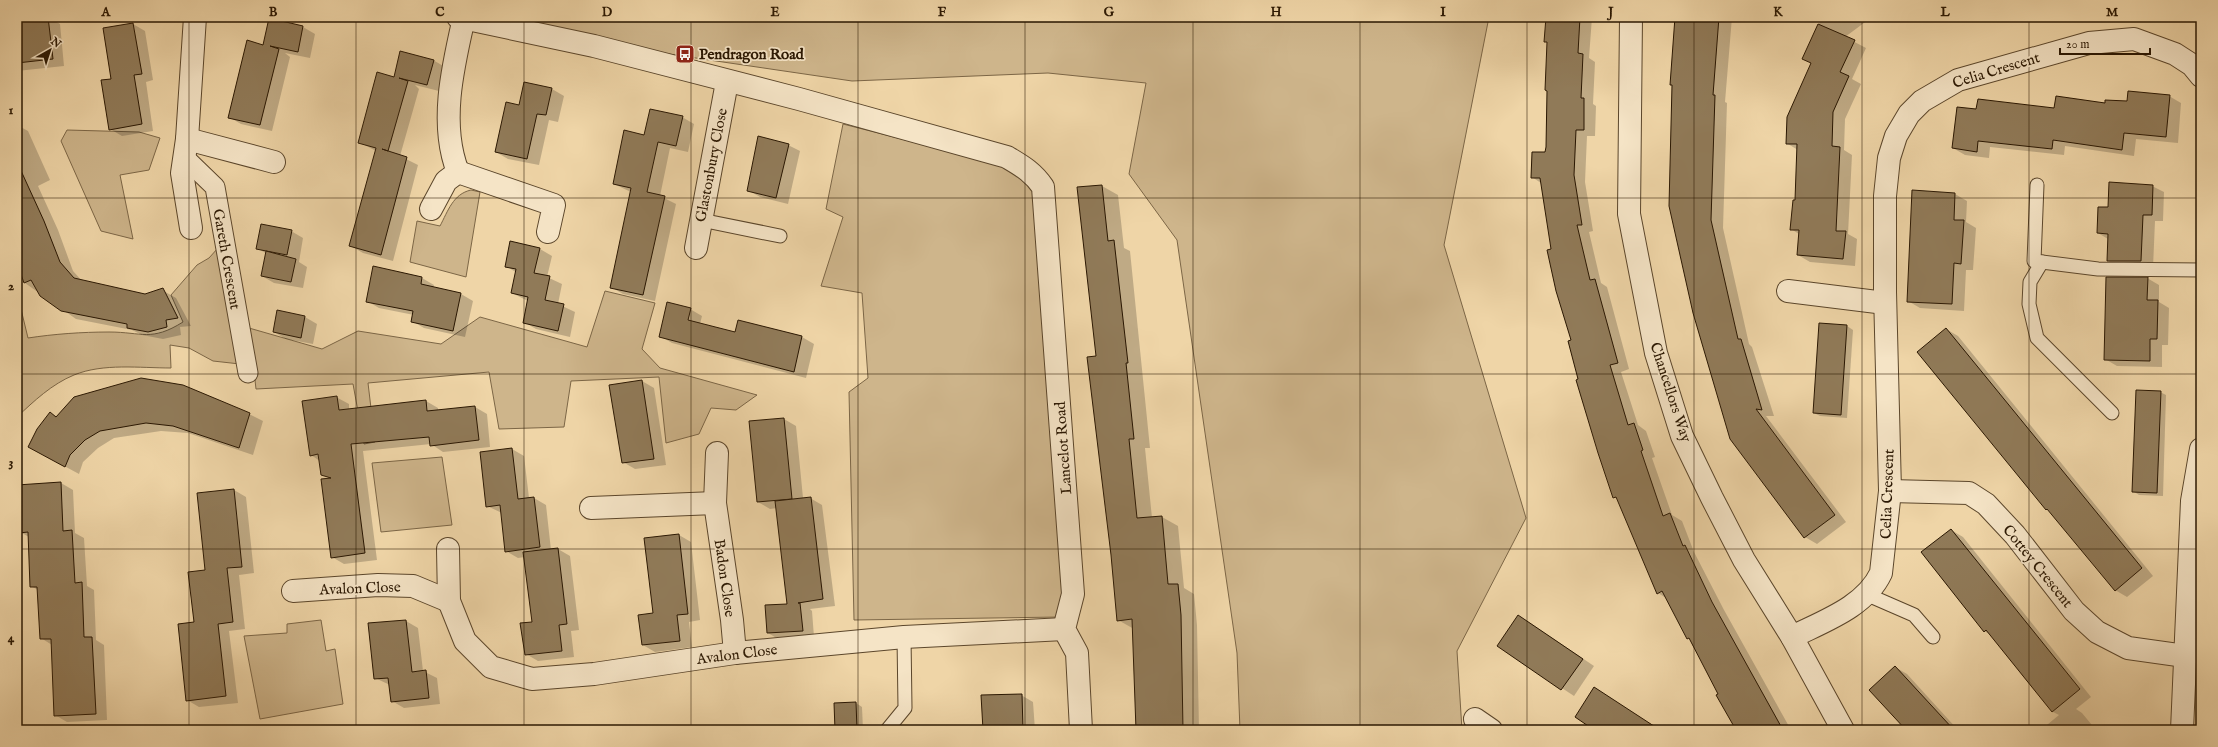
<svg xmlns="http://www.w3.org/2000/svg" width="2218" height="747" viewBox="0 0 2218 747" font-family="'IM FELL English',serif">
<style>
.green{fill:#ceb58b;stroke:#7c6646}
.shadow{fill:#0003}
.building{fill:#907a58;stroke:#2a1702}
.lines{fill:none;stroke-linecap:round;stroke-linejoin:round}
.service-casing{stroke:#5b462b;stroke-width:15}
.pedestrian-casing{stroke:#5b462b;stroke-width:21}
.minor-casing{stroke:#5b462b;stroke-width:24}
.service{stroke:#f5e4c6;stroke-width:13}
.pedestrian{stroke:#f5e4c6;stroke-width:19}
.minor{stroke:#f5e4c6;stroke-width:22}
.grid{fill:none;stroke:#2a1702;stroke-width:1;stroke-opacity:0.55}
.labels{text-anchor:middle;stroke-width:3.5;stroke-linejoin:round;paint-order:stroke}
.poi-label{font-size:15px;font-weight:bold;fill:#2a1702;stroke:#f5e4c6;text-anchor:start}
.street-label{font-size:15px;fill:#2a1702;stroke:#f5e4c6}
.neatline{fill:none;stroke:#2a1702;stroke-width:1.5}
.grid-label{font-size:13px;text-anchor:middle;font-weight:bold;fill:#2a1702}
</style>
<rect width="100%" height="100%" fill="#efd5a7"/>
<filter id="stains"><feTurbulence type="fractalNoise" baseFrequency=".005" numOctaves="4"/><feColorMatrix values="0 0 0 0 .2 0 0 0 0 .09 0 0 0 0 .02 0 0 0 .5 -.17"/></filter>
<radialGradient id="worn" r=".72"><stop offset=".6" stop-color="#630" stop-opacity="0"/><stop offset="1" stop-color="#630" stop-opacity=".3"/></radialGradient>
<g class="green">
<path d="M 417,17 L 1489,17 L 1444,245 L 1526,518 L 1457,651 L 1462,730 L 1240,730 L 1237,653 L 1177,240 L 1129,174 L 1146,83 L 1048,73 L 852,81 Z"/>
<path d="M 843,124 L 1003,165 L 1032,181 L 1068,593 L 1061,617 L 854,620 L 849,392 L 868,378 L 862,293 L 821,286 L 843,217 L 826,209 Z"/>
<path d="M 67,130 L 139,132 L 160,138 L 149,170 L 120,175 L 133,239 L 101,231 L 61,141 Z"/>
<path d="M 471,190 L 480,192 L 466,277 L 410,262 L 417,221 L 440,226 C 448,211 453,194 471,190 Z"/>
<path d="M 218,248 L 240,364 L 213,361 L 189,348 L 170,345 L 171,368 C 140,368 103,363 74,375 C 52,384 34,401 17,417 L 17,302 L 20,305 L 28,338 C 54,334 82,332 109,332 C 142,332 151,342 183,322 L 171,295 L 197,265 L 209,258 Z"/>
<path d="M 605,291 L 655,303 L 642,349 L 660,368 L 757,395 L 736,410 L 711,408 L 699,434 L 666,443 L 659,377 L 571,381 L 564,427 L 499,429 L 489,372 L 368,383 L 375,442 L 364,444 L 353,384 L 256,389 L 249,328 L 322,349 L 358,331 L 441,344 L 480,317 L 587,347 Z"/>
<path d="M 442,457 L 452,525 L 381,532 L 372,463 Z"/>
<path d="M 321,620 L 326,651 L 335,649 L 343,704 L 260,719 L 244,636 L 287,633 L 287,624 Z"/>
</g>
<g class="shadow">
<path d="M 48,17 L 60,24 L 64,66 L 17,71 L 17,21 Z"/>
<path d="M 1547,17 L 1592,17 L 1589,58 L 1595,62 L 1593,104 L 1596,106 L 1595,136 L 1587,136 L 1585,182 L 1593,231 L 1589,232 L 1601,283 L 1607,287 L 1629,369 L 1621,372 L 1638,425 L 1646,431 L 1655,457 L 1652,458 L 1672,515 L 1682,521 L 1694,552 L 1724,610 L 1791,730 L 1740,730 L 1666,598 L 1658,593 L 1619,500 L 1614,497 L 1573,341 L 1553,250 L 1541,183 L 1532,177 L 1546,154 L 1547,147 L 1548,43 L 1546,42 Z"/>
<path d="M 1676,17 L 1732,17 L 1725,102 L 1727,103 L 1723,228 L 1749,344 L 1752,347 L 1774,416 L 1766,416 L 1846,522 L 1817,544 L 1805,537 L 1731,438 Z"/>
<path d="M 1822,17 L 1872,17 L 1845,37 L 1866,48 L 1852,79 L 1861,84 L 1845,119 L 1844,150 L 1852,155 L 1848,234 L 1857,239 L 1855,266 L 1810,262 L 1798,255 L 1799,234 L 1791,229 L 1796,202 L 1798,150 L 1788,144 L 1812,63 L 1803,58 Z"/>
<path d="M 270,19 L 303,27 L 315,34 L 310,58 L 285,53 L 290,57 L 272,131 L 241,124 L 229,117 L 264,46 Z"/>
<path d="M 133,24 L 145,31 L 153,80 L 146,82 L 153,131 L 122,136 L 110,129 L 112,80 L 104,28 Z"/>
<path d="M 433,60 L 445,67 L 439,91 L 415,85 L 419,89 L 400,156 L 418,165 L 393,261 L 363,253 L 351,246 L 376,151 L 359,142 L 394,78 Z"/>
<path d="M 552,89 L 564,96 L 558,122 L 549,120 L 539,165 L 508,159 L 496,152 L 520,106 Z"/>
<path d="M 2169,96 L 2181,103 L 2178,143 L 2136,139 L 2134,156 L 2065,146 L 2064,155 L 1990,147 L 1989,158 L 1965,155 L 1953,148 L 1977,110 L 2055,110 Z"/>
<path d="M 682,117 L 694,124 L 688,152 L 670,148 L 660,196 L 676,204 L 655,301 L 623,294 L 611,287 L 631,192 L 614,184 Z"/>
<path d="M 17,125 L 28,131 L 50,180 L 38,186 L 58,230 L 73,271 L 83,282 L 145,295 L 162,290 L 176,298 L 191,326 L 180,327 L 181,335 L 163,339 L 142,335 L 132,330 L 76,319 L 25,283 L 18,263 Z"/>
<path d="M 788,145 L 800,151 L 788,204 L 760,197 L 748,190 Z"/>
<path d="M 1102,186 L 1118,195 L 1124,248 L 1130,251 L 1150,448 L 1145,448 L 1152,518 L 1162,517 L 1178,526 L 1184,588 L 1194,594 L 1197,625 L 1199,730 L 1137,730 L 1134,629 L 1118,620 L 1097,356 Z"/>
<path d="M 2152,186 L 2164,192 L 2163,221 L 2155,221 L 2153,268 L 2120,267 L 2108,261 L 2108,239 L 2098,233 L 2109,208 Z"/>
<path d="M 1913,191 L 1955,194 L 1967,201 L 1966,222 L 1976,228 L 1973,270 L 1966,270 L 1964,311 L 1920,308 L 1908,301 Z"/>
<path d="M 291,231 L 303,238 L 299,262 L 307,267 L 303,288 L 274,283 L 262,276 L 267,254 L 257,248 Z"/>
<path d="M 540,249 L 552,256 L 547,277 L 562,284 L 558,304 L 575,312 L 570,337 L 536,329 L 524,322 L 528,301 L 512,293 L 517,273 L 506,266 Z"/>
<path d="M 422,278 L 434,285 L 433,288 L 461,294 L 473,301 L 465,337 L 424,328 L 412,321 L 414,315 L 379,308 L 367,301 Z"/>
<path d="M 2147,278 L 2159,285 L 2159,302 L 2169,308 L 2168,345 L 2162,345 L 2162,367 L 2117,366 L 2105,359 Z"/>
<path d="M 690,309 L 702,316 L 700,324 L 735,333 L 738,321 L 802,337 L 814,344 L 806,378 L 672,343 L 660,336 Z"/>
<path d="M 305,317 L 317,324 L 313,344 L 286,339 L 274,332 Z"/>
<path d="M 1820,324 L 1847,326 L 1853,330 L 1847,418 L 1820,416 L 1814,413 Z"/>
<path d="M 1946,329 L 1958,336 L 2153,576 L 2127,597 L 2115,590 L 2051,512 L 2047,509 Z"/>
<path d="M 642,381 L 654,388 L 666,465 L 635,469 L 623,462 Z"/>
<path d="M 2160,392 L 2166,395 L 2163,496 L 2139,495 L 2133,491 Z"/>
<path d="M 336,397 L 349,404 L 349,409 L 426,401 L 438,408 L 438,410 L 475,407 L 487,414 L 490,447 L 443,452 L 431,444 L 363,451 L 377,560 L 344,564 L 332,557 L 331,479 L 322,474 L 320,461 L 311,455 Z"/>
<path d="M 50,413 L 58,417 L 249,414 L 263,421 L 253,455 L 188,433 L 161,431 L 114,438 L 98,448 L 83,462 L 79,474 L 44,455 Z"/>
<path d="M 784,419 L 796,426 L 803,498 L 810,498 L 822,505 L 835,606 L 810,609 L 812,611 L 814,637 L 780,640 L 768,633 L 788,605 L 777,508 L 770,509 L 758,502 Z"/>
<path d="M 512,449 L 524,456 L 529,498 L 534,498 L 546,505 L 551,550 L 558,549 L 570,556 L 579,630 L 571,631 L 574,657 L 538,661 L 526,654 L 533,623 L 525,557 L 518,558 L 506,551 L 502,513 L 487,506 Z"/>
<path d="M 61,483 L 73,490 L 75,533 L 84,538 L 87,586 L 94,590 L 96,640 L 104,645 L 107,720 L 67,722 L 55,715 L 52,645 L 41,638 L 38,590 L 31,586 L 29,537 L 20,532 Z"/>
<path d="M 234,490 L 246,497 L 254,573 L 239,575 L 245,629 L 229,631 L 238,703 L 199,707 L 187,700 L 195,623 L 207,571 Z"/>
<path d="M 1951,530 L 1963,537 L 2091,697 L 2076,709 L 2082,713 L 2096,730 L 2042,729 L 2059,715 L 2053,712 L 1991,635 L 1984,631 Z"/>
<path d="M 679,535 L 691,542 L 700,620 L 689,622 L 692,647 L 655,652 L 643,645 Z"/>
<path d="M 406,621 L 418,628 L 423,671 L 437,678 L 440,704 L 404,708 L 392,701 L 390,685 L 375,678 Z"/>
<path d="M 1530,623 L 1594,666 L 1574,696 L 1498,646 Z"/>
<path d="M 1895,667 L 1907,674 L 1958,730 L 1907,730 Z"/>
<path d="M 1021,695 L 1033,702 L 1035,730 L 984,730 Z"/>
<path d="M 856,703 L 862,707 L 863,730 L 836,730 L 835,704 Z"/>
</g>
<g class="building">
<path d="M 48,17 L 53,59 L 17,63 L 17,20 Z"/>
<path d="M 1546,17 L 1580,17 L 1578,53 L 1583,54 L 1581,98 L 1584,98 L 1584,130 L 1576,130 L 1574,175 L 1582,225 L 1577,225 L 1590,280 L 1595,279 L 1618,363 L 1610,365 L 1628,425 L 1634,423 L 1643,450 L 1641,451 L 1663,516 L 1670,513 L 1683,546 L 1685,545 L 1712,602 L 1783,730 L 1736,730 L 1716,695 L 1718,694 L 1689,638 L 1687,639 L 1662,591 L 1657,594 L 1616,497 L 1613,498 L 1598,453 L 1576,380 L 1578,379 L 1568,341 L 1571,340 L 1556,291 L 1547,250 L 1551,249 L 1540,178 L 1531,178 L 1532,152 L 1545,152 L 1546,147 L 1547,91 L 1545,90 L 1547,42 L 1544,42 Z"/>
<path d="M 1675,17 L 1719,17 L 1713,95 L 1715,95 L 1711,220 L 1738,339 L 1741,339 L 1762,410 L 1756,409 L 1835,515 L 1804,538 L 1730,439 L 1693,313 L 1669,206 L 1672,85 L 1670,85 Z"/>
<path d="M 269,18 L 303,26 L 298,52 L 270,46 L 279,49 L 260,125 L 228,118 L 247,40 L 263,45 Z"/>
<path d="M 133,23 L 142,74 L 134,75 L 142,124 L 109,130 L 101,80 L 111,79 L 103,28 Z"/>
<path d="M 1818,24 L 1855,40 L 1840,72 L 1849,76 L 1833,112 L 1832,146 L 1840,147 L 1836,231 L 1846,231 L 1843,259 L 1797,255 L 1799,230 L 1790,230 L 1793,200 L 1795,200 L 1797,144 L 1786,144 L 1787,117 L 1811,63 L 1802,59 Z"/>
<path d="M 400,51 L 434,60 L 427,85 L 399,78 L 408,81 L 388,151 L 382,149 L 407,157 L 381,255 L 349,246 L 376,148 L 358,143 L 377,72 L 394,77 Z"/>
<path d="M 524,82 L 552,88 L 546,115 L 537,114 L 527,159 L 495,152 L 506,102 L 519,105 Z"/>
<path d="M 2128,91 L 2170,95 L 2166,137 L 2124,133 L 2122,150 L 2053,140 L 2052,149 L 1978,141 L 1977,152 L 1952,148 L 1957,107 L 1976,109 L 1978,99 L 2054,108 L 2056,96 L 2105,103 L 2105,100 L 2127,101 Z"/>
<path d="M 650,109 L 683,116 L 676,146 L 658,142 L 647,192 L 665,196 L 643,295 L 610,288 L 631,188 L 613,184 L 624,130 L 644,135 Z"/>
<path d="M 758,136 L 789,144 L 776,198 L 747,191 Z"/>
<path d="M 17,162 L 44,221 L 60,262 L 74,278 L 145,294 L 163,288 L 178,318 L 166,320 L 167,327 L 148,332 L 127,328 L 127,324 L 61,311 L 40,296 L 31,280 L 24,283 L 17,263 Z"/>
<path d="M 2109,182 L 2153,185 L 2152,215 L 2143,215 L 2141,261 L 2107,261 L 2108,234 L 2097,233 L 2098,207 L 2108,207 Z"/>
<path d="M 1102,185 L 1108,241 L 1114,240 L 1128,363 L 1126,363 L 1134,439 L 1129,439 L 1137,518 L 1162,516 L 1168,584 L 1178,584 L 1181,615 L 1183,730 L 1136,730 L 1132,619 L 1117,621 L 1111,555 L 1087,357 L 1096,356 L 1077,187 Z"/>
<path d="M 1912,190 L 1955,193 L 1954,220 L 1964,220 L 1961,264 L 1954,263 L 1952,304 L 1907,302 Z"/>
<path d="M 261,224 L 292,230 L 287,255 L 256,249 Z"/>
<path d="M 510,241 L 540,248 L 534,273 L 550,276 L 545,300 L 564,304 L 558,331 L 523,323 L 528,297 L 511,293 L 516,269 L 505,267 Z"/>
<path d="M 266,251 L 296,259 L 291,282 L 261,276 Z"/>
<path d="M 373,266 L 422,277 L 421,284 L 461,293 L 453,331 L 411,322 L 413,311 L 366,302 Z"/>
<path d="M 2106,277 L 2148,277 L 2147,300 L 2158,300 L 2157,339 L 2150,339 L 2150,361 L 2104,360 Z"/>
<path d="M 667,302 L 691,308 L 688,320 L 735,332 L 738,320 L 802,336 L 794,372 L 659,337 Z"/>
<path d="M 277,310 L 305,316 L 301,338 L 273,332 Z"/>
<path d="M 1819,323 L 1847,325 L 1841,415 L 1813,413 Z"/>
<path d="M 1946,328 L 2142,568 L 2115,591 L 2047,509 L 2046,510 L 1917,352 Z"/>
<path d="M 141,378 L 183,385 L 250,413 L 239,448 L 173,426 L 146,423 L 100,431 L 85,440 L 70,455 L 65,467 L 28,447 L 37,429 L 50,412 L 56,417 L 74,397 Z"/>
<path d="M 642,380 L 654,459 L 622,463 L 609,385 Z"/>
<path d="M 2136,390 L 2161,391 L 2157,493 L 2132,492 Z"/>
<path d="M 337,396 L 339,410 L 426,400 L 427,411 L 475,406 L 479,440 L 430,446 L 429,437 L 351,444 L 365,553 L 331,558 L 321,479 L 331,478 L 321,475 L 318,454 L 310,456 L 302,401 Z"/>
<path d="M 784,418 L 792,499 L 757,502 L 749,421 Z"/>
<path d="M 512,448 L 518,499 L 534,497 L 540,547 L 505,552 L 500,505 L 486,507 L 480,452 Z"/>
<path d="M 61,482 L 63,531 L 72,530 L 75,583 L 82,582 L 84,637 L 92,637 L 96,714 L 54,716 L 51,639 L 40,639 L 37,587 L 30,587 L 28,532 L 19,533 L 17,485 Z"/>
<path d="M 234,489 L 242,567 L 227,568 L 233,622 L 218,624 L 226,696 L 186,701 L 178,624 L 194,622 L 188,572 L 205,570 L 197,493 Z"/>
<path d="M 811,497 L 823,599 L 798,603 L 800,603 L 803,631 L 767,633 L 765,605 L 787,604 L 775,501 Z"/>
<path d="M 1951,529 L 2080,689 L 2052,712 L 1986,630 L 1984,632 L 1921,552 Z"/>
<path d="M 679,534 L 688,614 L 677,615 L 680,641 L 642,645 L 638,615 L 653,613 L 644,538 Z"/>
<path d="M 558,548 L 567,624 L 559,625 L 562,651 L 525,655 L 520,623 L 532,622 L 523,552 Z"/>
<path d="M 1518,615 L 1583,659 L 1561,690 L 1497,646 Z"/>
<path d="M 406,620 L 412,672 L 426,670 L 429,698 L 391,702 L 388,678 L 374,679 L 368,623 Z"/>
<path d="M 1895,666 L 1954,730 L 1906,730 L 1869,690 Z"/>
<path d="M 1594,687 L 1660,730 L 1594,730 L 1575,717 Z"/>
<path d="M 1022,694 L 1023,730 L 983,730 L 981,695 Z"/>
<path d="M 856,702 L 857,730 L 835,730 L 834,703 Z"/>
</g>
<g class="lines">
<g class="service-casing">
<g id="service">
<path d="M 2037,185 L 2034,261 L 2098,269 L 2201,270"/>
<path d="M 701,220 L 780,236"/>
<path d="M 2042,262 L 2030,282 L 2029,304 L 2037,338 L 2112,413"/>
<path d="M 1868,595 L 1914,615 L 1933,637"/>
<path d="M 887,730 L 905,708 L 904,637"/>
</g>
</g>
<g class="pedestrian-casing">
<path id="pedestrian" d="M 184,157 L 215,187 L 248,373"/>
</g>
<g class="minor-casing">
<g id="minor">
<path d="M 458,17 L 594,46 L 799,99 L 1007,157 C 1022,166 1033,172 1043,187 L 1073,594 L 1064,629 L 1077,653 L 1081,730"/>
<path d="M 1631,17 L 1629,214 L 1656,353 L 1682,436 L 1712,498 L 1744,560 L 1792,637 L 1843,730"/>
<path d="M 187,139 L 274,162"/>
<path d="M 458,172 L 554,205 L 548,232"/>
<path d="M 431,209 L 446,181 L 458,172 C 439,124 453,66 464,18"/>
<path d="M 191,228 L 182,173 L 187,139 L 195,17"/>
<path d="M 696,248 L 727,82"/>
<path d="M 1788,291 L 1885,303"/>
<path d="M 717,453 L 715,503 L 732,620 L 735,653"/>
<path d="M 1890,491 L 1969,493 L 1986,504 L 2015,535 L 2074,611 L 2097,632 L 2128,648 L 2185,656"/>
<path d="M 591,508 L 715,503"/>
<path d="M 448,549 L 449,601 L 465,641 L 491,667 L 532,679 L 594,674 L 735,653 L 904,637 L 1064,629"/>
<path d="M 293,591 L 378,585 L 413,586 L 449,601"/>
<path d="M 1792,637 C 1824,621 1865,607 1881,573 L 1890,491 L 1885,292 L 1885,196 L 1889,158 L 1896,136 L 1909,114 L 1922,101 L 1958,80 L 2089,43 L 2134,39 L 2175,54 L 2192,65 L 2201,76"/>
<path d="M 1475,719 L 1491,730"/>
<path d="M 2182,730 L 2192,501 L 2201,449"/>
</g>
</g>
<use href="#service" class="service"/>
<use href="#pedestrian" class="pedestrian"/>
<use href="#minor" class="minor"/>
</g>
<path class="grid" d="M 189,17 L 189,730M 356,17 L 356,730M 524,17 L 524,730M 691,17 L 691,730M 858,17 L 858,730M 1025,17 L 1025,730M 1193,17 L 1193,730M 1360,17 L 1360,730M 1527,17 L 1527,730M 1694,17 L 1694,730M 1862,17 L 1862,730M 2029,17 L 2029,730M 17,198 L 2201,198M 17,374 L 2201,374M 17,549 L 2201,549"/>
<defs>
<g id="bus-square" transform="scale(1)"><rect x="-9" y="-9" width="18" height="18" rx="4" fill="#8f2418" stroke="#f5e4c6"/><path d="M-5-6H5V4H4V6H2V4H-2V6H-4V4H-5ZM-3.5-4V0h7V-4ZM-3.5 1.2v1.5H-2V1.2ZM2 1.2v1.5H3.5V1.2Z" fill="#fff"/></g>
</defs>
<g fill-rule="evenodd">
<use href="#bus-square" x="685" y="54"/>
</g>
<g class="labels">
<g class="poi-label">
<text x="699" y="59">Pendragon Road</text>
</g>
<g class="street-label">
<text transform="translate(1996 70) rotate(-17)" y="5">Celia Crescent</text>
<text transform="translate(711 165) rotate(-79)" y="5">Glastonbury Close</text>
<text transform="translate(227 259) rotate(80)" y="5">Gareth Crescent</text>
<text transform="translate(1671 392) rotate(72)" y="5">Chancellors Way</text>
<text transform="translate(1063 448) rotate(-94)" y="5">Lancelot Road</text>
<text transform="translate(1887 494) rotate(-88)" y="5">Celia Crescent</text>
<text transform="translate(2038 566) rotate(51)" y="5">Cottey Crescent</text>
<text transform="translate(725 578) rotate(82)" y="5">Badon Close</text>
<text transform="translate(360 588) rotate(-2)" y="5">Avalon Close</text>
<text transform="translate(737 654) rotate(-7)" y="5">Avalon Close</text>
</g>
</g>
<rect width="2218" height="747" fill="none" stroke="#efd5a7" stroke-width="44"/>
<g transform="translate(50 50) rotate(39)" stroke="#f5e4c6" stroke-width="3" paint-order="stroke">
<path d="M0-3L7 15L0 10L-7 15Z" fill="#2a1702"/>
<text y="-6" font-size="11" font-weight="bold" text-anchor="middle" fill="#2a1702">N</text>
</g>
<path d="M2060 48v6h90v-6" fill="none" stroke="#2a1702" stroke-width="2"/>
<text x="2066" y="48" font-size="12" fill="#2a1702" stroke="#f5e4c6" stroke-width="3" paint-order="stroke">20 m</text>
<rect x="22" y="22" width="2174" height="703" class="neatline"/>
<g class="grid-label">
<text x="106" y="16">A</text>
<text x="273" y="16">B</text>
<text x="440" y="16">C</text>
<text x="607" y="16">D</text>
<text x="775" y="16">E</text>
<text x="942" y="16">F</text>
<text x="1109" y="16">G</text>
<text x="1276" y="16">H</text>
<text x="1443" y="16">I</text>
<text x="1611" y="16">J</text>
<text x="1778" y="16">K</text>
<text x="1945" y="16">L</text>
<text x="2112" y="16">M</text>
<text x="11" y="114">1</text>
<text x="11" y="290">2</text>
<text x="11" y="466">3</text>
<text x="11" y="642">4</text>
</g>
<rect width="100%" height="100%" filter="url(#stains)"/>
<rect width="100%" height="100%" fill="url(#worn)"/>
</svg>
